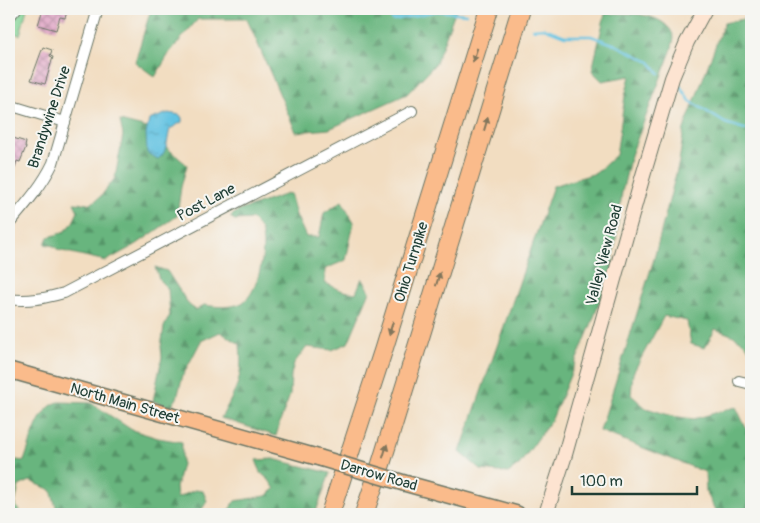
<svg xmlns="http://www.w3.org/2000/svg" width="760" height="523" viewBox="0 0 760 523" font-family="Pangolin,sans-serif">
<style>
.forest{fill:url(#forest-firs);stroke:#447959}
.cemetery{fill:url(#cemetery-stones);stroke:#508864}
.water{fill:url(#water-ripples);stroke:#42808b}
.lines{fill:none;stroke-linecap:round;stroke-linejoin:round}
.stream{stroke:#64c3e2;stroke-width:2.5}
.building{fill:url(#building-cross-hatch)}
.street-casing{stroke:#697565;stroke-width:12}
.secondary-casing{stroke:#697565;stroke-width:16}
.primary-casing{stroke:#697565;stroke-width:18}
.highway-casing{stroke:#697565;stroke-width:20}
.street{stroke:#fff;stroke-width:10}
.secondary{stroke:#fde4d1;stroke-width:14}
.primary{stroke:#fabb8b;stroke-width:15}
.highway{stroke:#fabb8b;stroke-width:18}
.primary-bridge-casing{stroke:#697565;stroke-width:18;stroke-linecap:butt}
.primary-bridge{stroke:#fabb8b;stroke-width:15}
.oneway{fill:#82765b}
.labels{text-anchor:middle;stroke-width:4;stroke-linejoin:round;paint-order:stroke}
.street-label{font-size:15px;fill:#1f3d34;stroke:#f6f6f2}
</style>
<defs>
<pattern id="forest-firs" width="22" height="20" patternUnits="userSpaceOnUse" patternTransform="scale(1.25)"><rect width="22" height="20" fill="#68b57e"/><path d="M5 1l3.5 6h-7zM16 11l3.5 6h-7z" fill="#559468"/></pattern>
<pattern id="cemetery-stones" width="16" height="16" patternUnits="userSpaceOnUse" patternTransform="scale(1.25)"><rect width="16" height="16" fill="#81d394"/><path d="M2 7V4a2 2 0 0 1 4 0v3zM10 15v-3a2 2 0 0 1 4 0v3z" fill="#69ac7a"/></pattern>
<pattern id="water-ripples" width="26" height="14" patternUnits="userSpaceOnUse" patternTransform="scale(1.25)"><rect width="26" height="14" fill="#64c3e2"/><path d="M2 4q2-2 4 0t4 0M15 11q2-2 4 0t4 0" fill="none" stroke="#52a0b8"/></pattern>
<pattern id="building-cross-hatch" width="8" height="8" patternUnits="userSpaceOnUse" patternTransform="scale(1.25)"><rect width="8" height="8" fill="#e2a9c8"/><path d="M0 0l8 8M0 8l8-8" fill="none" stroke="#b78ba3"/></pattern>
</defs>
<rect width="100%" height="100%" fill="#f6f6f2"/>
<filter id="ink" filterUnits="userSpaceOnUse"><feTurbulence type="fractalNoise" baseFrequency=".02" numOctaves="2"/><feDisplacementMap in="SourceGraphic" scale="10" xChannelSelector="R" yChannelSelector="G"/><feConvolveMatrix kernelMatrix="1 2 1 2 8 2 1 2 1" color-interpolation-filters="sRGB"/></filter>
<filter id="wash" filterUnits="userSpaceOnUse"><feTurbulence type="fractalNoise" baseFrequency=".0096" numOctaves="4" result="noise"/><feDisplacementMap in="SourceGraphic" scale="20" xChannelSelector="R" yChannelSelector="G"/><feGaussianBlur stdDeviation="1.12" result="paint"/><feColorMatrix in="noise" values="0 0 0 0 0 0 0 0 0 0 0 0 0 0 0 0 0 1.4 0 .05"/><feComposite in="paint" operator="in"/></filter>
<g filter="url(#wash)">
<rect width="100%" height="100%" fill="#f2ddc1"/>
<g class="forest">
<path d="M 151,9 L 456,9 L 436,63 L 407,94 L 329,129 L 296,132 L 247,19 L 198,19 L 170,52 L 155,77 L 135,62 Z"/>
<path d="M 605,14 C 625,14 654,11 669,28 C 671,30 673,35 674,38 L 671,51 L 631,155 L 622,192 L 612,269 L 591,325 L 552,419 L 519,465 L 508,473 L 481,470 L 460,452 L 553,186 L 596,173 L 616,155 L 625,96 L 630,76 L 602,81 L 592,71 Z"/>
<path d="M 748,18 L 751,32 L 751,353 C 744,338 730,334 715,329 L 705,348 L 691,344 L 687,321 L 664,316 L 633,373 L 631,395 L 646,408 L 672,416 L 694,419 L 736,407 L 746,428 L 751,433 L 751,514 L 715,510 L 706,491 L 705,472 L 600,431 L 654,259 L 679,162 L 684,129 L 724,23 Z"/>
<path d="M 120,121 L 147,128 L 147,153 L 158,159 L 162,155 L 166,147 L 187,165 L 181,187 L 177,216 L 137,244 L 106,261 L 58,250 L 54,246 L 45,244 L 48,237 C 66,233 71,229 78,211 L 74,203 L 91,204 L 101,196 L 115,178 L 123,135 Z"/>
<path d="M 290,193 L 296,215 L 306,237 L 319,237 L 324,213 L 342,201 L 354,222 L 346,260 L 325,269 L 325,283 L 343,291 L 356,293 L 362,278 L 370,291 L 348,343 L 332,350 L 307,347 L 294,363 L 291,375 L 290,395 L 280,422 L 276,436 L 221,418 C 237,388 243,380 240,344 L 220,332 L 201,341 L 183,375 L 177,398 L 171,407 L 153,401 L 162,357 L 161,347 L 164,327 L 170,315 L 168,289 L 160,281 L 155,267 L 167,271 L 189,305 L 196,310 L 204,305 C 215,307 232,308 242,303 C 259,293 267,248 261,231 C 260,227 255,222 252,219 L 235,220 L 230,217 L 238,211 Z"/>
<path d="M 59,402 L 91,403 L 132,430 L 158,438 L 182,442 L 182,464 L 176,487 L 177,498 L 195,490 L 203,491 L 207,501 L 201,511 L 190,514 L 58,514 L 51,490 L 30,481 L 19,486 L 15,504 L 21,514 L 9,514 L 9,459 L 24,461 C 31,443 38,407 59,402 Z"/>
<path d="M 273,459 L 330,473 L 315,514 L 226,514 L 235,501 L 266,496 L 275,489 L 269,480 L 261,473 L 256,460 Z"/>
</g>
<path class="cemetery" d="M 9,9 L 27,9 L 20,35 L 9,32 Z"/>
<path class="water" d="M 168,113 L 180,115 L 182,118 L 182,122 L 170,129 C 167,139 168,152 158,159 L 147,153 L 146,134 L 149,120 Z"/>
<g class="lines">
<g class="stream">
<path d="M 385,9 L 393,20 L 437,11 L 466,14"/>
<path d="M 533,29 L 544,28 L 565,36 L 591,36 L 616,45 L 650,62 L 659,73"/>
<path d="M 680,86 L 690,101 L 725,123 L 751,131"/>
</g>
</g>
<g id="blocks">
<g class="building">
<path d="M 44,9 L 68,9 L 65,18 L 60,17 L 56,30 L 38,25 L 42,12 L 43,12 Z"/>
<path d="M 43,47 L 52,50 L 50,56 L 53,57 L 45,84 L 31,80 Z"/>
<path d="M 13,138 L 26,142 L 25,147 L 26,147 L 20,162 L 17,161 L 10,183 L 9,183 L 9,150 Z"/>
</g>
</g>
</g>
<g filter="url(#ink)">
<use href="#blocks" fill-opacity="0" stroke="#697565" stroke-width="1"/>
<g class="lines">
<g class="street-casing">
<g id="street">
<path d="M 9,17 L 16,9"/>
<path d="M 9,105 L 65,122"/>
<path d="M 9,224 C 25,205 42,186 53,163 L 98,9"/>
<path d="M 9,299 C 28,302 46,298 64,293 L 412,111"/>
<path d="M 739,381 L 751,384"/>
</g>
</g>
<g class="secondary-casing">
<path id="secondary" d="M 546,514 L 564,458 L 642,179 L 672,78 L 687,42 L 705,9"/>
</g>
<g class="primary-casing">
<g id="primary">
<path d="M 9,370 L 320,458"/>
<path d="M 404,483 L 517,514"/>
</g>
</g>
<g class="highway-casing">
<g id="highway">
<path d="M 330,514 L 383,351 L 489,9"/>
<path d="M 364,514 L 381,464 L 521,9"/>
</g>
</g>
<use href="#street" class="street"/>
<use href="#secondary" class="secondary"/>
<use href="#primary" class="primary"/>
<use href="#highway" class="highway"/>
<g class="primary-bridge-casing">
<path id="primary-bridge" d="M 320,458 L 404,483"/>
</g>
<use href="#primary-bridge" class="primary-bridge"/>
</g>
<defs><path id="oneway-solid" d="M-6-.8H1V-3.2L6.5 0L1 3.2V.8H-6Z" transform="scale(1.25)"/></defs>
<g class="oneway">
<use href="#oneway-solid" transform="translate(475 55) rotate(108)"/>
<use href="#oneway-solid" transform="translate(486 124) rotate(-73)"/>
<use href="#oneway-solid" transform="translate(438 279) rotate(-73)"/>
<use href="#oneway-solid" transform="translate(391 328) rotate(107)"/>
<use href="#oneway-solid" transform="translate(385 451) rotate(-73)"/>
</g>
</g>
<g class="labels">
<g class="street-label">
<text transform="translate(49 117) rotate(-72)" y="5">Brandywine Drive</text>
<text transform="translate(206 202) rotate(-28)" y="5">Post Lane</text>
<text transform="translate(604 255) rotate(-75)" y="5">Valley View Road</text>
<text transform="translate(411 262) rotate(-73)" y="5">Ohio Turnpike</text>
<text transform="translate(125 403) rotate(16)" y="5">North Main Street</text>
<text transform="translate(379 475) rotate(16)" y="5">Darrow Road</text>
</g>
</g>
<rect width="760" height="523" fill="none" stroke="#f6f6f2" stroke-width="30"/>
<path d="M572 486v8h125v-8" fill="none" stroke="#1f3d34" stroke-width="2.5"/>
<text x="580" y="486" font-size="15" fill="#1f3d34" stroke="#f6f6f2" stroke-width="4" paint-order="stroke">100 m</text>
</svg>
